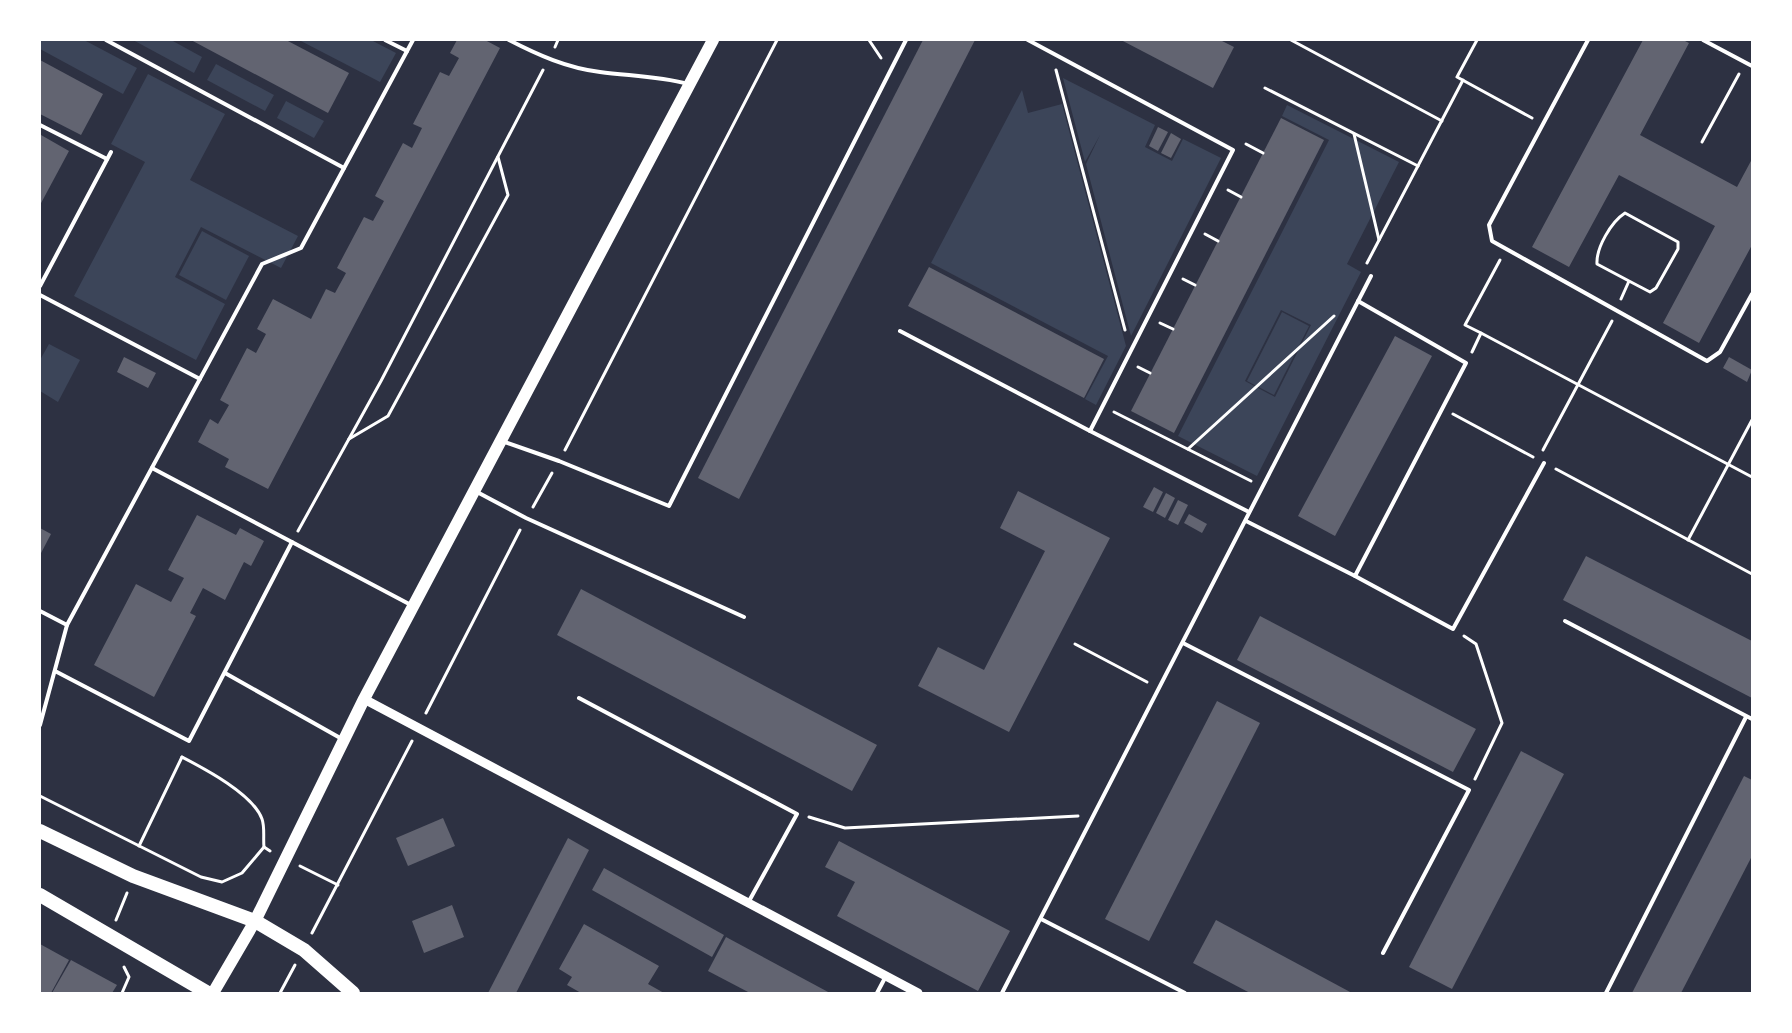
<svg xmlns="http://www.w3.org/2000/svg" width="1792" height="1033" viewBox="0 0 1792 1033" font-family="Ubuntu,sans-serif">
<style>
.green{fill:#3c4559;fill-rule:evenodd}
.building{fill:#626471}
.lines{fill:none;stroke-linecap:round;stroke-linejoin:round}
.path{stroke:#fff;stroke-width:3}
.service{stroke:#fff;stroke-width:4}
.tertiary{stroke:#fff;stroke-width:9}
.primary{stroke:#fff;stroke-width:12}
.trunk{stroke:#fff;stroke-width:14}
</style>
<rect width="100%" height="100%" fill="#2d3142"/>
<g class="green">
<path d="M 40,40 L 84,40 L 137,68 L 123,94 L 40,49 Z"/>
<path d="M 133,40 L 171,40 L 202,57 L 194,73 Z"/>
<path d="M 299,40 L 371,40 L 396,53 L 380,82 Z"/>
<path d="M 216,64 L 274,95 L 265,111 L 207,80 Z"/>
<path d="M 148,74 L 225,114 L 190,180 L 298,236 L 281,268 L 201,227 L 175,277 L 225,304 L 196,360 L 74,296 L 145,162 L 111,144 Z"/>
<path d="M 1063,78 L 1155,125 L 1145,147 L 1172,161 L 1183,139 L 1221,158 L 1131,336 L 1086,164 L 1100,135 L 1085,162 Z"/>
<path d="M 1022,90 L 1028,113 L 1062,104 L 1126,346 L 1096,405 L 1085,399 L 1108,356 L 931,263 Z"/>
<path d="M 286,101 L 324,121 L 314,138 L 277,118 Z"/>
<path d="M 1287,105 L 1399,162 L 1347,264 L 1361,272 L 1257,476 L 1178,436 L 1329,140 L 1282,116 ZM 1281,310 L 1311,325 L 1275,397 L 1245,381 Z"/>
<path d="M 202,231 L 249,256 L 226,300 L 179,275 Z"/>
<path d="M 1282,312 L 1309,326 L 1274,395 L 1247,381 Z"/>
<path d="M 49,344 L 80,360 L 58,402 L 40,391 L 40,360 Z"/>
</g>
<g class="building">
<path d="M 191,40 L 286,40 L 349,73 L 328,113 Z"/>
<path d="M 457,40 L 485,40 L 500,48 L 268,489 L 225,467 L 229,459 L 198,442 L 210,419 L 218,424 L 229,405 L 220,400 L 247,348 L 256,353 L 266,334 L 257,329 L 273,299 L 311,319 L 326,289 L 335,293 L 346,273 L 337,268 L 364,217 L 373,221 L 384,201 L 375,196 L 403,143 L 412,148 L 422,128 L 413,124 L 440,72 L 449,76 L 459,58 L 450,53 Z"/>
<path d="M 923,40 L 975,40 L 739,499 L 698,478 Z"/>
<path d="M 1121,40 L 1220,40 L 1234,47 L 1213,88 Z"/>
<path d="M 1643,40 L 1683,40 L 1689,43 L 1640,135 L 1737,187 L 1752,159 L 1752,245 L 1699,343 L 1663,323 L 1715,226 L 1619,175 L 1569,267 L 1532,247 Z"/>
<path d="M 40,60 L 103,94 L 81,135 L 40,114 Z"/>
<path d="M 1281,118 L 1324,140 L 1174,433 L 1131,411 Z"/>
<path d="M 1158,127 L 1168,132 L 1158,151 L 1149,146 Z"/>
<path d="M 1171,133 L 1181,139 L 1171,158 L 1161,153 Z"/>
<path d="M 41,135 L 69,151 L 40,205 L 40,136 Z"/>
<path d="M 929,267 L 1104,359 L 1084,398 L 908,306 Z"/>
<path d="M 1395,336 L 1432,356 L 1335,536 L 1298,516 Z"/>
<path d="M 124,357 L 156,373 L 148,388 L 117,372 Z"/>
<path d="M 1729,357 L 1752,370 L 1747,382 L 1723,368 Z"/>
<path d="M 1154,487 L 1163,492 L 1153,512 L 1143,507 Z"/>
<path d="M 1018,491 L 1110,538 L 1009,732 L 918,686 L 938,647 L 984,670 L 1045,551 L 1000,528 Z"/>
<path d="M 1166,493 L 1175,498 L 1165,518 L 1156,513 Z"/>
<path d="M 1178,500 L 1188,505 L 1178,525 L 1168,520 Z"/>
<path d="M 1189,514 L 1207,524 L 1202,533 L 1184,523 Z"/>
<path d="M 197,515 L 236,535 L 240,528 L 264,541 L 251,566 L 244,562 L 225,600 L 203,588 L 190,613 L 196,616 L 154,697 L 94,665 L 136,584 L 171,602 L 184,578 L 168,570 Z"/>
<path d="M 40,528 L 51,534 L 40,555 Z"/>
<path d="M 1586,556 L 1752,641 L 1752,698 L 1563,600 Z"/>
<path d="M 581,589 L 877,745 L 852,791 L 557,635 Z"/>
<path d="M 1260,616 L 1476,729 L 1453,772 L 1237,660 Z"/>
<path d="M 1217,701 L 1260,723 L 1149,941 L 1105,919 Z"/>
<path d="M 1521,751 L 1564,774 L 1452,989 L 1409,967 Z"/>
<path d="M 1744,776 L 1752,780 L 1752,856 L 1681,993 L 1632,993 Z"/>
<path d="M 443,818 L 455,846 L 408,866 L 396,838 Z"/>
<path d="M 568,838 L 589,850 L 516,993 L 488,993 Z"/>
<path d="M 839,841 L 1010,931 L 978,991 L 837,916 L 855,882 L 825,867 Z"/>
<path d="M 604,868 L 724,935 L 712,957 L 592,890 Z"/>
<path d="M 452,905 L 464,937 L 424,953 L 412,921 Z"/>
<path d="M 1216,920 L 1352,993 L 1250,993 L 1193,963 Z"/>
<path d="M 584,924 L 659,966 L 648,984 L 664,993 L 581,993 L 567,985 L 572,977 L 559,969 Z"/>
<path d="M 726,937 L 830,993 L 750,993 L 708,971 Z"/>
<path d="M 40,944 L 69,960 L 51,993 L 40,993 Z"/>
<path d="M 71,960 L 117,985 L 112,993 L 52,993 Z"/>
</g>
<g class="lines">
<g class="path">
<path d="M 869,40 L 881,58"/>
<path d="M 1291,40 L 1442,121"/>
<path d="M 1477,40 L 1457,77 L 1532,118"/>
<path d="M 555,47 L 558,40"/>
<path d="M 1056,70 L 1125,330"/>
<path d="M 1265,88 L 1418,166"/>
<path d="M 1354,134 L 1379,240"/>
<path d="M 1702,142 L 1739,74"/>
<path d="M 1246,144 L 1263,153"/>
<path d="M 1228,190 L 1241,197"/>
<path d="M 1205,234 L 1218,241"/>
<path d="M 1367,263 L 1463,80"/>
<path d="M 1183,279 L 1195,285"/>
<path d="M 1621,299 L 1629,281 L 1597,264 C 1596,248 1611,222 1625,213 L 1678,242 L 1678,249 L 1656,288 L 1650,292 L 1629,281"/>
<path d="M 1160,323 L 1173,329"/>
<path d="M 1481,333 L 1465,325 L 1500,260"/>
<path d="M 1472,352 L 1481,333 L 1752,477"/>
<path d="M 1138,367 L 1150,373"/>
<path d="M 1114,412 L 1251,481"/>
<path d="M 1453,414 L 1533,457"/>
<path d="M 349,439 L 388,416 L 508,195 L 498,157"/>
<path d="M 1188,449 L 1334,316"/>
<path d="M 565,450 L 777,40"/>
<path d="M 1543,450 L 1612,321"/>
<path d="M 1556,469 L 1752,574"/>
<path d="M 533,507 L 552,473"/>
<path d="M 298,531 L 381,381 L 543,70"/>
<path d="M 1688,540 L 1752,420"/>
<path d="M 1464,636 L 1476,644 L 1502,723 L 1475,779"/>
<path d="M 1075,644 L 1147,682"/>
<path d="M 426,713 L 520,530"/>
<path d="M 182,757 C 205,769 253,794 262,819 C 265,827 263,839 264,847"/>
<path d="M 40,796 L 201,877 L 222,882 L 242,873 L 264,847 L 270,851"/>
<path d="M 809,817 L 845,828 L 1078,816"/>
<path d="M 139,846 L 182,757"/>
<path d="M 300,866 L 338,885"/>
<path d="M 116,920 L 127,893"/>
<path d="M 312,933 L 412,741"/>
<path d="M 122,993 L 129,977 L 124,967"/>
<path d="M 280,993 L 295,965"/>
</g>
<g class="service">
<path d="M 106,40 L 344,168"/>
<path d="M 385,40 L 407,51"/>
<path d="M 509,40 C 538,55 567,68 600,72 C 630,76 658,76 688,84"/>
<path d="M 1588,40 L 1489,225 L 1492,241 L 1707,361 L 1720,352 L 1752,294"/>
<path d="M 1703,40 L 1752,66"/>
<path d="M 40,125 L 107,159"/>
<path d="M 40,286 L 111,152"/>
<path d="M 40,295 L 200,379"/>
<path d="M 900,331 L 1090,431 L 1233,150 L 1028,40"/>
<path d="M 1090,431 L 1249,512"/>
<path d="M 502,441 L 559,461 L 669,506 L 906,40"/>
<path d="M 152,468 L 411,605"/>
<path d="M 477,492 L 526,518 L 744,617"/>
<path d="M 1246,521 L 1355,576 L 1466,363 L 1358,301"/>
<path d="M 1355,576 L 1453,629 L 1544,463"/>
<path d="M 40,611 L 67,625"/>
<path d="M 1565,621 L 1752,719"/>
<path d="M 1183,643 L 1469,790 L 1383,953"/>
<path d="M 55,671 L 189,741 L 292,542"/>
<path d="M 225,673 L 342,739"/>
<path d="M 579,698 L 797,814 L 748,903"/>
<path d="M 40,725 L 67,625 L 262,264 L 301,248 L 413,40"/>
<path d="M 1041,919 L 1185,993"/>
<path d="M 877,993 L 886,976"/>
<path d="M 1002,993 L 1371,276"/>
<path d="M 1606,993 L 1746,717"/>
</g>
<path class="tertiary" d="M 364,699 L 918,993"/>
<path class="primary" d="M 213,993 L 255,921 L 364,699 L 713,40"/>
<g class="trunk">
<path d="M 40,831 L 133,876 L 255,921 L 304,950 L 353,993"/>
<path d="M 40,895 L 208,993"/>
</g>
</g>
<rect width="1792" height="1033" fill="none" stroke="#ffffff" stroke-width="82"/>
</svg>
